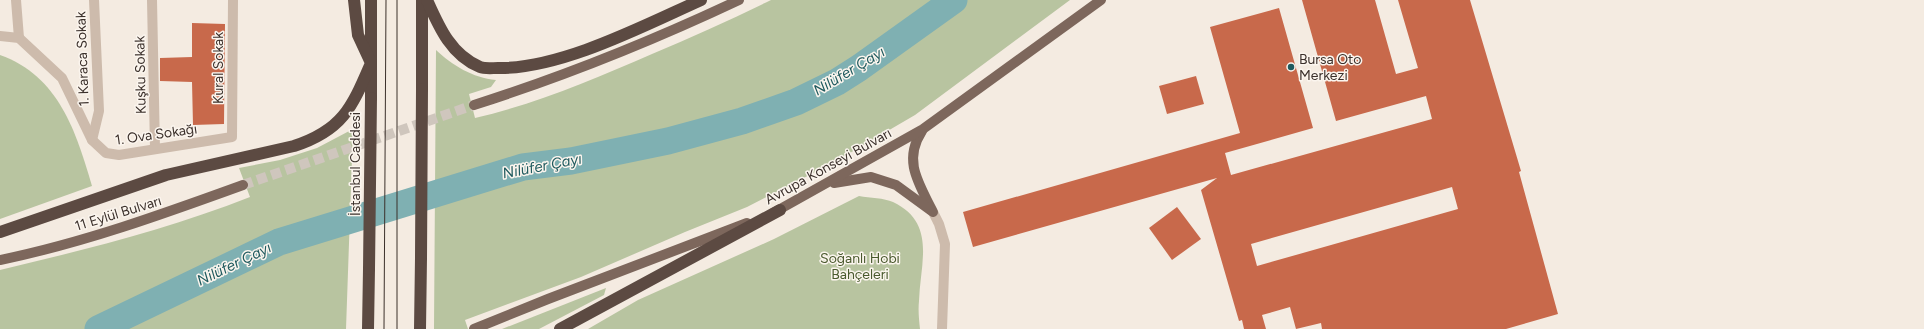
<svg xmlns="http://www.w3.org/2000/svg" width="1924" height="329" viewBox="0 0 1924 329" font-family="Figtree,sans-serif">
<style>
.green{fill:#b8c4a0}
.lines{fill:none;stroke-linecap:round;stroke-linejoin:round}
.river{stroke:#7fb0b2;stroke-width:27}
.building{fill:#c8694b;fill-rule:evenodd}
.major-tunnel{stroke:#cfc6bd;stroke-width:10;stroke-dasharray:10 5;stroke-linecap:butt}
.minor{stroke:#cdbbac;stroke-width:10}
.major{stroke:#7d675c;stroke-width:10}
.highway{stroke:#5c4a42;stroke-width:12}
.tram{stroke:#3b302b;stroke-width:1}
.highway-bridge{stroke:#5c4a42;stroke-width:12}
.poi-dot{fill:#1f5a5e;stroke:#fbf5ee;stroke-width:1.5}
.labels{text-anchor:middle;stroke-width:3;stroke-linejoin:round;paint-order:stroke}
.street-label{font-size:14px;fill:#3b302b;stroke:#fbf5ee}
.poi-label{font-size:14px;fill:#3b302b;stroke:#fbf5ee;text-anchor:start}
.park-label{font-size:14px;fill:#4a5a2e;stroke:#fbf5ee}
.water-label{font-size:15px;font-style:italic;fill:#1f5a5e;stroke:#fbf5ee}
</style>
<rect width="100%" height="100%" fill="#f4ebe1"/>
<g class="green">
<path d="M 771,0 L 1070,0 L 915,115 L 831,164 L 747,207 L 685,232 L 581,277 L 465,320 L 468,329 L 434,329 L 436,50 C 452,65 473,78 496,80 L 491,87 L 469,94 L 475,118 C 536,104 594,79 652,54 C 692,37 732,19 771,0 Z"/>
<path d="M 0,55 C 59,76 76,132 92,186 L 0,219 Z"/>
<path d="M 353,129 L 346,329 L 0,329 L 0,270 C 84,250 169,229 250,197 L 239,168 L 280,160 L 317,148 Z"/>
<path d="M 859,196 C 870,198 884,198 893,202 C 937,223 920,264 919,301 C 918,310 919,320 920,329 L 588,329 L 638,300 L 774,239 Z"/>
<path d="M 606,288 L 604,295 L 539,329 L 502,329 Z"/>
</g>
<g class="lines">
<path class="river" d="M 98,329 L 279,242 L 523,167 L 571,161 L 668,141 L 742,121 L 796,102 L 837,82 L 859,68 L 954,0"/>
</g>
<g class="building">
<path d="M 1302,0 L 1375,0 L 1396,74 L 1418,68 L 1398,0 L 1470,0 L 1521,171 L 1519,172 L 1558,314 L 1506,329 L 1322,329 L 1321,323 L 1296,329 L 1290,307 L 1262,315 L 1266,329 L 1244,329 L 1242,320 L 1239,321 L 1201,190 L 1217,178 L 973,247 L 963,212 L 1240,133 L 1210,27 L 1279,8 L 1313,128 L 1225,153 L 1231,175 L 1432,119 L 1426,96 L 1336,121 ZM 1452,187 L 1458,209 L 1257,266 L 1251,244 Z"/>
<path d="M 192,23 L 225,24 L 224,124 L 193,125 L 192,82 L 160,81 L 160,58 L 192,57 Z"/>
<path d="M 1196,76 L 1204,104 L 1167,114 L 1159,86 Z"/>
<path d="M 1177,207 L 1201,239 L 1172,260 L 1149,228 Z"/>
</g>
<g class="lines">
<path class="major-tunnel" d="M 243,185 L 474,105"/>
<g class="minor">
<path d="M 16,0 L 19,38"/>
<path d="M 152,0 L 155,149"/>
<path d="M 0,36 L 19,38 L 62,78 L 92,140 L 106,153 L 119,155 L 232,137 L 233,0"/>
<path d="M 92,140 L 99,111 L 94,0"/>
<path d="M 933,212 L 939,224 L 945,244 L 942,329"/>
</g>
<g class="major">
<path d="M 474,105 C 565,76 652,41 739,0"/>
<path d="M 922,131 C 903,160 918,182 932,210"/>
<path d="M 834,183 L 871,177 L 896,185 L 933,212"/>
<path d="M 773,213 L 923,129 L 1101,0"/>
<path d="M 0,260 C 83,243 163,214 243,185"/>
<path d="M 474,329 L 548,299 L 747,223"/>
</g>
<g class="highway">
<path d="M 422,0 L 422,89"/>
<path d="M 427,0 C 439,27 451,55 480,67 C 485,69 492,68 498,68 C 561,69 643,26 701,0"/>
<path d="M 371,98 L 371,0"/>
<path d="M 0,232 L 166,175 L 294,146 C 343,130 352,107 371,63 L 358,35 L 354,0"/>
<path d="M 368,329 L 369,269"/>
<path d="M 420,329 L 421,258"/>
<path d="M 560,329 L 780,210"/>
</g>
<g class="tram">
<path d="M 384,329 L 386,0"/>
<path d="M 397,329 L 397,0"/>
</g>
<g class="highway-bridge">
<path d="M 421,258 L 422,89"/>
<path d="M 369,269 L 371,98"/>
</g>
</g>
<circle class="poi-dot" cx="1291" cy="67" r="4"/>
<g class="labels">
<g class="street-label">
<text transform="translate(82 59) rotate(-92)" y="5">1. Karaca Sokak</text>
<text transform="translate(218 68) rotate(-90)" y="5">Kural Sokak</text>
<text transform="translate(140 75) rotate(-91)" y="5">Kuşku Sokak</text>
<text transform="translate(156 134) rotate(-8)" y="5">1. Ova Sokağı</text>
<text transform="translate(355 164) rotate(-90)" y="5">İstanbul Caddesi</text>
<text transform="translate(828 166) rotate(-29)" y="5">Avrupa Konseyi Bulvarı</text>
<text transform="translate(118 213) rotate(-17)" y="5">11 Eylül Bulvarı</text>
</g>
<g class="poi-label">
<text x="1299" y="64">Bursa Oto<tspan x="1299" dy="16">Merkezi</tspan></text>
</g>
<g class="park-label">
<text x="860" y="263">Soğanlı Hobi<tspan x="860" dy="16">Bahçeleri</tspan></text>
</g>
<g class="water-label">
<text transform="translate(849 71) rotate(-31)" y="5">Nilüfer Çayı</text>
<text transform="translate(542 166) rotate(-11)" y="5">Nilüfer Çayı</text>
<text transform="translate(234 264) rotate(-26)" y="5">Nilüfer Çayı</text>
</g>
</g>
</svg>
